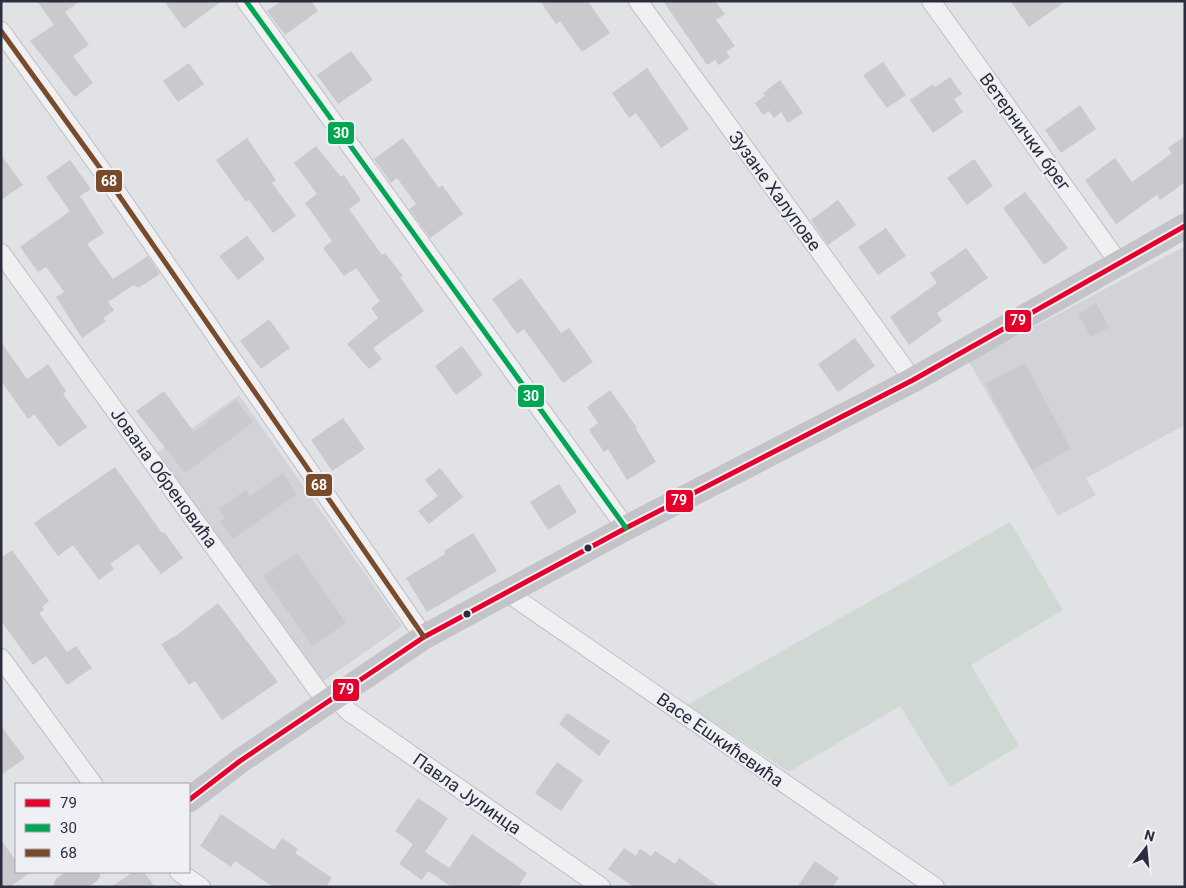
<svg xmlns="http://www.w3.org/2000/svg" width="1186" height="888" viewBox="0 0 1186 888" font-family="Roboto,sans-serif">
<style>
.built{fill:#d2d3d9}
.green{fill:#d0d8d3}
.building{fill:#c9c9ce}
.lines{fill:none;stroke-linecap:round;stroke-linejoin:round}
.street-casing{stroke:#bebfc3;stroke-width:20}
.street{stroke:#f0f0f3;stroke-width:18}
.secondary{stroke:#c3c3c8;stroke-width:25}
.bus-1-casing{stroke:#eff0f5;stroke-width:9}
.bus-2-casing{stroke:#eff0f5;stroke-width:9}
.bus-3-casing{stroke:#eff0f5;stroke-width:9}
.bus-1{stroke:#e4002b;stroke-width:5}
.bus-2{stroke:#00a651;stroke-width:5}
.bus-3{stroke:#7a4b2a;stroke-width:5}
.bus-dot{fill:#2b2c3d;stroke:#eff0f5;stroke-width:2}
.labels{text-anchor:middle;stroke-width:4;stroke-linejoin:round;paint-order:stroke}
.street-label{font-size:18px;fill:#2b2c3d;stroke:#eff0f5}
.line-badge{stroke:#eff0f5;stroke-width:2}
.badge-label{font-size:14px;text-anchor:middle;font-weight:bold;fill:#fff}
</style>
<rect width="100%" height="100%" fill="#e1e2e6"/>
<g class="built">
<path d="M 1185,246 L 1185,425 L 1086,478 L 1096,495 L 1058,516 L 968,360 L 1012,339 Z"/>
<path d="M 239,395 L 402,626 L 321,683 L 158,452 Z"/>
</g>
<path class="green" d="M 1010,522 L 1063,610 L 971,665 L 1019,746 L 950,787 L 900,706 L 789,772 L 687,705 Z"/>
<g class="building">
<path d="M 37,1 L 80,1 L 65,12 L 89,45 L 73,56 L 93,83 L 75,97 L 30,41 L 54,25 Z"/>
<path d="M 164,1 L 222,1 L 184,29 Z"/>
<path d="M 281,1 L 311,1 L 318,11 L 285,35 L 267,11 Z"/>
<path d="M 540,1 L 588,1 L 610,33 L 582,52 L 560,21 L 556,24 Z"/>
<path d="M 663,1 L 715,1 L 725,14 L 716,20 L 735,46 L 726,52 L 730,57 L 719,65 L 715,60 L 707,65 Z"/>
<path d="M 1010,1 L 1066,1 L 1029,27 Z"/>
<path d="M 351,51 L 373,80 L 338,104 L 317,75 Z"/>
<path d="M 883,62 L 906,95 L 887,108 L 863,75 Z"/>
<path d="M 189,63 L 204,84 L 178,102 L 163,81 Z"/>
<path d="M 647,68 L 689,129 L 661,148 L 636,113 L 629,118 L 612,93 Z"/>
<path d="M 950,77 L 962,94 L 954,99 L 963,112 L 933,133 L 910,100 L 933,84 L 935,87 Z"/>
<path d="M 780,80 L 803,113 L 788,123 L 781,112 L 774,118 L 769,111 L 763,115 L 755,103 L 765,96 L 763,93 Z"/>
<path d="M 1080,105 L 1096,129 L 1061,153 L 1045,130 Z"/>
<path d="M 1185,136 L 1185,182 L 1160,200 L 1157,195 L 1116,224 L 1085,180 L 1115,158 L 1132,182 L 1172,153 L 1168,148 Z"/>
<path d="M 247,138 L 276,180 L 272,183 L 296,216 L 273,233 L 249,200 L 246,202 L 216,160 Z"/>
<path d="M 403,138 L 439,188 L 442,185 L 463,214 L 430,238 L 409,209 L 416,204 L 397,178 L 391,183 L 374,159 Z"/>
<path d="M 316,146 L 341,177 L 344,175 L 361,200 L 349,209 L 382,255 L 385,253 L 403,276 L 400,277 L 424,311 L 373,348 L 382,359 L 369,369 L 347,344 L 378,318 L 371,308 L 380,301 L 356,268 L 344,276 L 323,248 L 332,241 L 305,203 L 317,194 L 294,163 Z"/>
<path d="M 1,155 L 23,185 L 1,200 Z"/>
<path d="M 974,159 L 993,186 L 967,205 L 947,178 Z"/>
<path d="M 70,160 L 91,189 L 80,196 L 104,233 L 87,244 L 113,279 L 148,256 L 160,274 L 138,288 L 134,285 L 108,302 L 114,310 L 103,318 L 106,321 L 82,338 L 56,297 L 64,292 L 46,267 L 38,272 L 20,247 L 70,211 L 46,177 Z"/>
<path d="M 1025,192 L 1068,248 L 1044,265 L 1003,208 Z"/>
<path d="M 838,200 L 856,225 L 828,245 L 811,220 Z"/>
<path d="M 886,228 L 906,256 L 878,275 L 858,247 Z"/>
<path d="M 247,236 L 265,259 L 238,280 L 219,256 Z"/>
<path d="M 966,248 L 988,278 L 937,313 L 942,321 L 909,345 L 890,317 L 937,283 L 930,273 Z"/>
<path d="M 521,278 L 561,333 L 569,328 L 593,362 L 563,383 L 524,329 L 517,334 L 492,299 Z"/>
<path d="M 1096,303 L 1109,327 L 1091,337 L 1078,314 Z"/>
<path d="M 269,319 L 290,348 L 261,369 L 240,341 Z"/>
<path d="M 855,338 L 875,366 L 838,392 L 818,364 Z"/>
<path d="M 1,342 L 27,379 L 48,364 L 66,391 L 63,394 L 87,427 L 59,447 L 34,414 L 28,419 L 1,381 Z"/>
<path d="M 462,346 L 483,375 L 456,395 L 435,366 Z"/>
<path d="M 1025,363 L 1071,449 L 1032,470 L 985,384 Z"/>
<path d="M 610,390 L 637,428 L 636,429 L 656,462 L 627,480 L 608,449 L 604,452 L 589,430 L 598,423 L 587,407 Z"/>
<path d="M 164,391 L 194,432 L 236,400 L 253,422 L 185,473 L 136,411 Z"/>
<path d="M 343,418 L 365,449 L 332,471 L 311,440 Z"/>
<path d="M 115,467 L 162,533 L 164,532 L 183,558 L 161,574 L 138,544 L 110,564 L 114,569 L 99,580 L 73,545 L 58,556 L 34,523 Z"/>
<path d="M 440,468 L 463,497 L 429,524 L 418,511 L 438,496 L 425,480 Z"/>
<path d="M 283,473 L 297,494 L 233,539 L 220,521 L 225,518 L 219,509 L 246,490 L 250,496 Z"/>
<path d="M 559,484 L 577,512 L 548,530 L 530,502 Z"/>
<path d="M 473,533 L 497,571 L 427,612 L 406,578 L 445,554 L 444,551 Z"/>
<path d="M 12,550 L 49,601 L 42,607 L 44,610 L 39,613 L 67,652 L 76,646 L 92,668 L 67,685 L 46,656 L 33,665 L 1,621 L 1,558 Z"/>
<path d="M 297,553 L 346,623 L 312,646 L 263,576 Z"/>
<path d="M 218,603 L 278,682 L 222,720 L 195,681 L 189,685 L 161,644 L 177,635 Z"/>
<path d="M 567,713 L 610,741 L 599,756 L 559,724 Z"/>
<path d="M 1,726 L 25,758 L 1,775 Z"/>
<path d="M 557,762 L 583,780 L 561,811 L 535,793 Z"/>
<path d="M 418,798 L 448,818 L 425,852 L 449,868 L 472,834 L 527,873 L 518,887 L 452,887 L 428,871 L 422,880 L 399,864 L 413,844 L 395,831 Z"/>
<path d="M 221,814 L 274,850 L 282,838 L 298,849 L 295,853 L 332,878 L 326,887 L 273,887 L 235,861 L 231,867 L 200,846 Z"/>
<path d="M 1,840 L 16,861 L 16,872 L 31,872 L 10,887 L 1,887 Z"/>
<path d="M 624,848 L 636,856 L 640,849 L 651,856 L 655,851 L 675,864 L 679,858 L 720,887 L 634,887 L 608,869 Z"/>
<path d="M 815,861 L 839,878 L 832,887 L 797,887 Z"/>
<path d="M 133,872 L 144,872 L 155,887 L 111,887 Z"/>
</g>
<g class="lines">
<g class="street-casing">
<g id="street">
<path d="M 246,1 L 626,528"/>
<path d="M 638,1 L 913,380"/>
<path d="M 931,1 L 1119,263"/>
<path d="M 1,31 L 100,168 L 424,637"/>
<path d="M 1,253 L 327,703"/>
<path d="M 505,591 L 935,887"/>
<path d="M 1,658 L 93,784"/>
<path d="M 335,697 L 348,711 L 601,887"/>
<path d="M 179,872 L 201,887"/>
</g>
</g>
<use href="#street" class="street"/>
<g class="secondary">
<path d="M 189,800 L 240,761 L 424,637 L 626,528 L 913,380 L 1185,226"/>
<path d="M 66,887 L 88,872"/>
</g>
<g class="bus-1-casing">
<path id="bus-1" d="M 189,800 L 240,761 L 424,637 L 626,528 L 913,380 L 1185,226"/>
</g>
<g class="bus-2-casing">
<path id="bus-2" d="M 246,1 L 626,528"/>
</g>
<g class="bus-3-casing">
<path id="bus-3" d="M 1,31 L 100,168 L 424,637"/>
</g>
<use href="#bus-1" class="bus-1"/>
<use href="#bus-2" class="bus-2"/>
<use href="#bus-3" class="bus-3"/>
</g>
<g class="bus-dot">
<circle cx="588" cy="548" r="4.5"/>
<circle cx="467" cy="614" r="4.5"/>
</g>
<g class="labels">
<g class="street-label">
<text transform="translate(1025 132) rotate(54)" y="6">Ветернички брег</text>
<text transform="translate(775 191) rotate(54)" y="6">Зузане Халупове</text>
<text transform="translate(164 478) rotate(54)" y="6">Јована Обреновића</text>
<text transform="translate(720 740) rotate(35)" y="6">Васе Ешкићевића</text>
<text transform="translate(467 794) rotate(35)" y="6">Павла Јулинца</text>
</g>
</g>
<g class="line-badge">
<rect x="327" y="121" width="28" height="24" rx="5" fill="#00a651"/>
<rect x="95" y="169" width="28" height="24" rx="5" fill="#7a4b2a"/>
<rect x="1004" y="309" width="28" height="24" rx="5" fill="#e4002b"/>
<rect x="517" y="384" width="28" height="24" rx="5" fill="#00a651"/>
<rect x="305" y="473" width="28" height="24" rx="5" fill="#7a4b2a"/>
<rect x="665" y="489" width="29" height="24" rx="5" fill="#e4002b"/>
<rect x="332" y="678" width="28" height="24" rx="5" fill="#e4002b"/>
</g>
<g class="badge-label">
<text x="341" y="138">30</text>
<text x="109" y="186">68</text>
<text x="1018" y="325">79</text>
<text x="531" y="401">30</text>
<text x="319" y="490">68</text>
<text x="679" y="505">79</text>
<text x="346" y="694">79</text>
</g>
<rect width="1186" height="888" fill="none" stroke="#2b2c3d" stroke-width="5"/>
<rect x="15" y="783" width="175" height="90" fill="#eff0f5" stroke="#a1a2ab"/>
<rect x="25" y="799" width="25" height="8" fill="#e4002b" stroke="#a1a2ab"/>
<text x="60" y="808" font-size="15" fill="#2b2c3d">79</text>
<rect x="25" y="824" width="25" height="8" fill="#00a651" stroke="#a1a2ab"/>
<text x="60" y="833" font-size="15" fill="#2b2c3d">30</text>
<rect x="25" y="849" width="25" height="8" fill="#7a4b2a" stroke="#a1a2ab"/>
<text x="60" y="858" font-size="15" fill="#2b2c3d">68</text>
<g transform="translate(1146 848) rotate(16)" stroke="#eff0f5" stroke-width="4" paint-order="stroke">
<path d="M0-4L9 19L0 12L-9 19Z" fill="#2b2c3d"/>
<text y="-8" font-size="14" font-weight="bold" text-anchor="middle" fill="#2b2c3d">N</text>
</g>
</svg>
